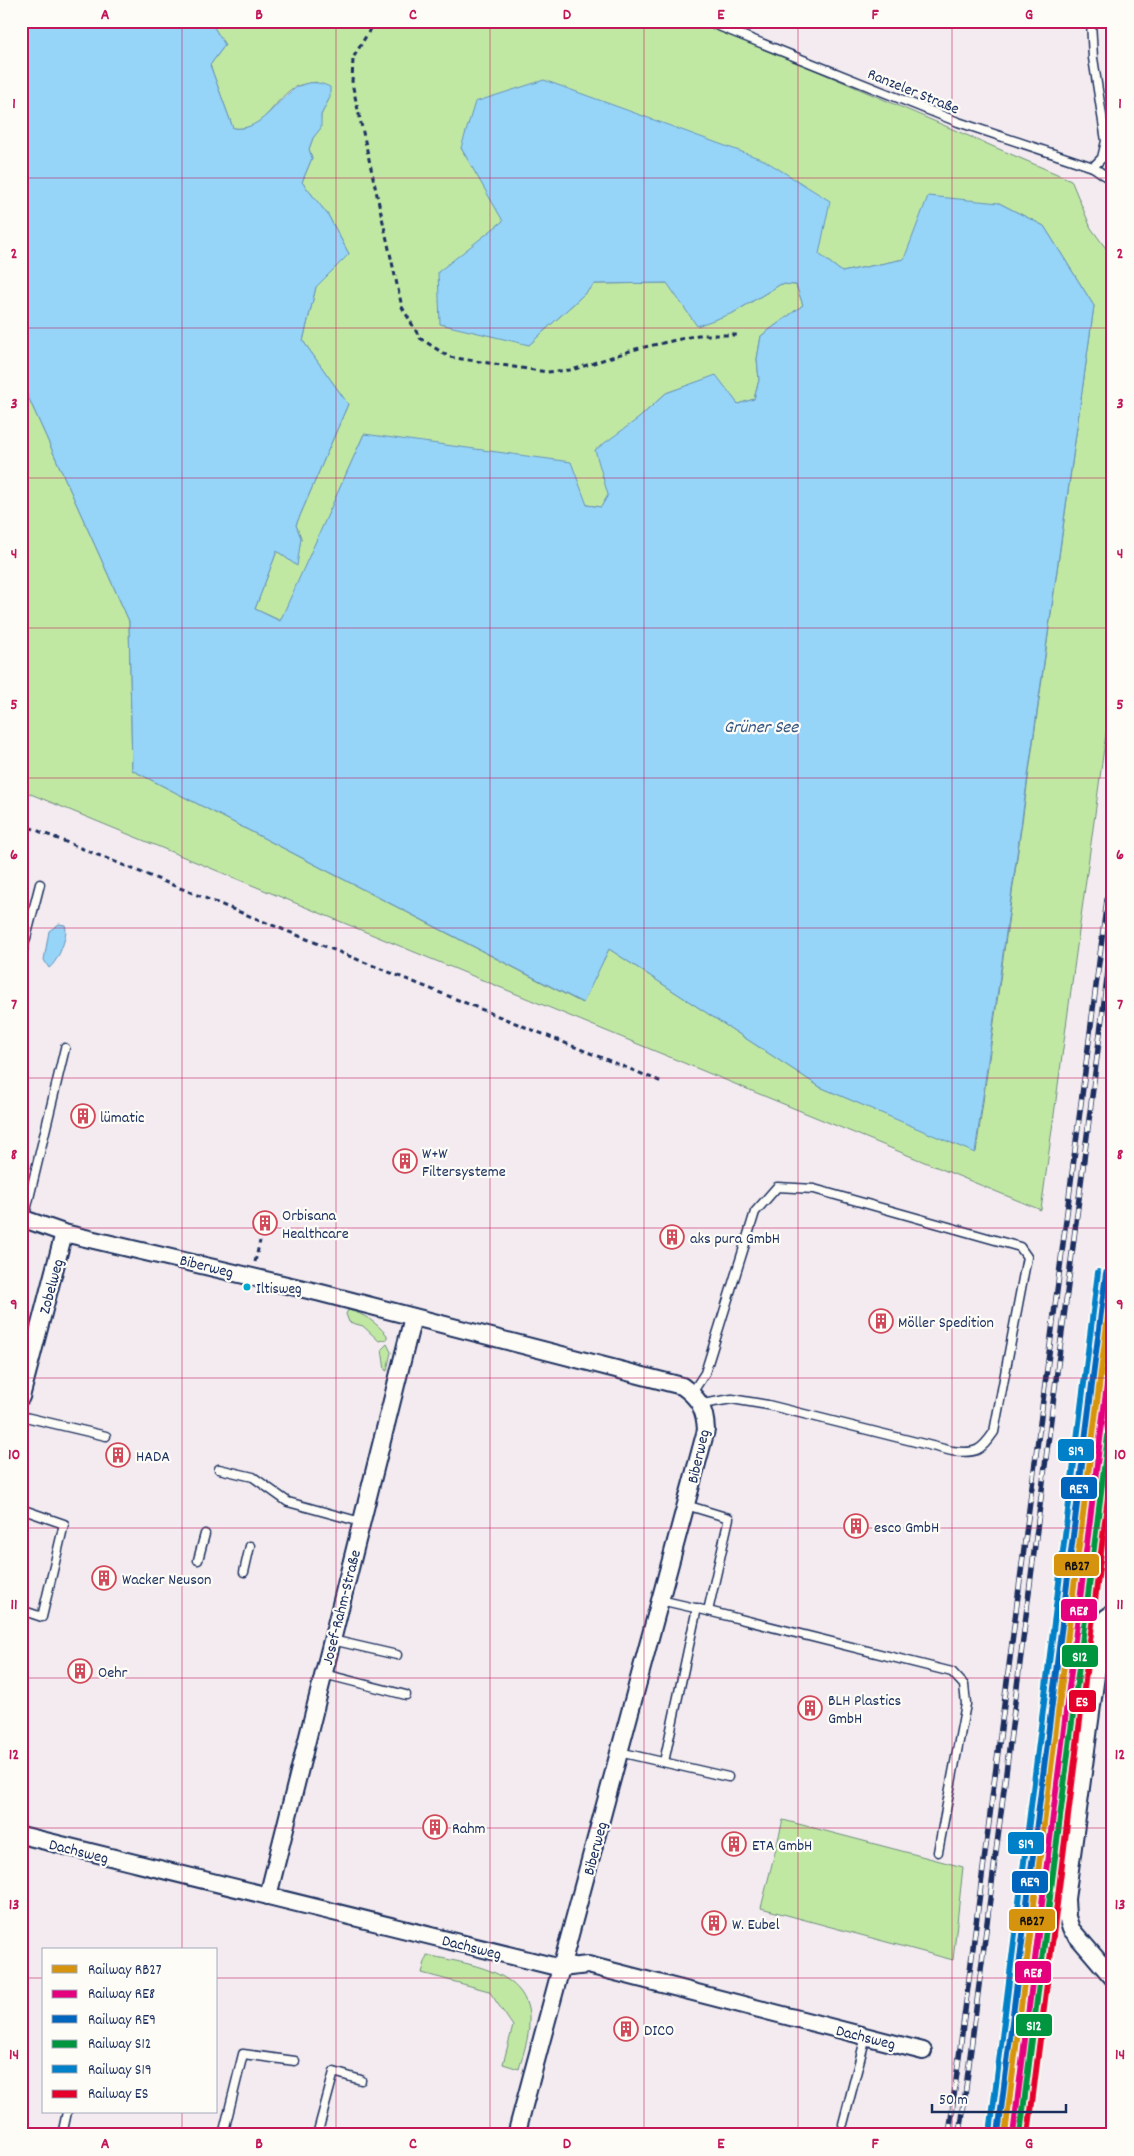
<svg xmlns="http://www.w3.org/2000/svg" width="1134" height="2156" viewBox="0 0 1134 2156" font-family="Dekko,sans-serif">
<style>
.green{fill:#c1e8a3;stroke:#6e8c80}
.water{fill:#96d5f8;stroke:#6593ba}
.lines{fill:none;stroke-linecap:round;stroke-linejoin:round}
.service-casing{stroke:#1b2f5e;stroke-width:11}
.minor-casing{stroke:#1b2f5e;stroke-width:20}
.path{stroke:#1b2f5e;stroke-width:3;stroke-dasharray:5 4;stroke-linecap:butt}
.service{stroke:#fdfcf7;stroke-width:8}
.minor{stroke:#fdfcf7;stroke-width:16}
.rail-casing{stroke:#1b2f5e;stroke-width:5.5}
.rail{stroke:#fdfcf7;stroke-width:4;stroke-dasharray:11;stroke-linecap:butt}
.rail-1-casing{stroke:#fdfcf7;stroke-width:10}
.rail-2-casing{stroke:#fdfcf7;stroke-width:10}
.rail-3-casing{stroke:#fdfcf7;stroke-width:10}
.rail-4-casing{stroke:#fdfcf7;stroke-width:10}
.rail-5-casing{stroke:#fdfcf7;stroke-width:10}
.rail-6-casing{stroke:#fdfcf7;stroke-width:10}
.rail-1{stroke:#d6940e;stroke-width:6}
.rail-2{stroke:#e5007d;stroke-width:6}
.rail-3{stroke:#0065bd;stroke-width:6}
.rail-4{stroke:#009640;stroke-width:6}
.rail-5{stroke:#0080c8;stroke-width:6}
.rail-6{stroke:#e4002b;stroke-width:6}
.grid{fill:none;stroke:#c2185b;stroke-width:1;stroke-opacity:0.55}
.bus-dot{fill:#00a9ce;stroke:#fdfcf7;stroke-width:2}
.labels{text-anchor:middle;stroke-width:4.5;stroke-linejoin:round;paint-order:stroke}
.bus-label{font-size:15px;fill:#1b2f5e;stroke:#fdfcf7;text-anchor:start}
.street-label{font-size:16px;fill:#1b2f5e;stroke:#fdfcf7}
.poi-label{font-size:16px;fill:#1b2f5e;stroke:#fdfcf7;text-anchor:start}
.water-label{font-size:18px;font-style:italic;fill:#3a5884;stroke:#fdfcf7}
.line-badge{stroke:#fdfcf7;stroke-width:2}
.badge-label{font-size:14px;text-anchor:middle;font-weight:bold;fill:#fff}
.pale-badge-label{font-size:14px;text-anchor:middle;font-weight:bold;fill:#111}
.neatline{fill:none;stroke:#c2185b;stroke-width:2}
.grid-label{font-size:16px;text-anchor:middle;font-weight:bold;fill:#c2185b}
</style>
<rect width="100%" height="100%" fill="#f3ebef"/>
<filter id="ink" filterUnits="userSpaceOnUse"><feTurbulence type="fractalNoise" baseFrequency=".02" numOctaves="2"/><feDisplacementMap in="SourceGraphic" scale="10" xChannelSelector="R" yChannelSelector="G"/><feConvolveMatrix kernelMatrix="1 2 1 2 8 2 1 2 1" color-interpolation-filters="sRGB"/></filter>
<g filter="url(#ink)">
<g class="green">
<path d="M 210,21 L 701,21 L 1071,180 L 1091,228 L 1113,258 L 1113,682 L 1041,1210 L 21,790 L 21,381 L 129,621 L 132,770 L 582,1003 L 609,949 L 820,1087 L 976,1152 L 1094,306 L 1044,226 L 999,203 L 904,259 L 842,272 L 819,254 L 461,148 L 504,221 L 439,272 L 529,345 L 595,284 L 667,283 L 733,313 L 781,284 L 796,285 L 803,305 L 761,336 L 757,359 L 759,380 L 754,399 L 738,404 L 716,376 L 666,393 L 639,418 L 609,495 L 601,507 L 587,505 L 364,434 L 281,621 L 255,609 L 277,551 L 296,565 L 301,538 L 296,525 L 348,404 L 303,341 L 316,287 L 349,254 L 328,215 L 302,182 L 312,158 L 309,149 L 313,138 L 320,128 L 321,115 L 330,97 L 316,82 C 309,84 299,84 293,88 C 271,103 264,132 233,128 L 210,65 L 225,45 Z"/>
<path d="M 348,1310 C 365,1314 375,1322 387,1335 L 387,1339 L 379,1341 L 363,1326 L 349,1322 L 346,1314 Z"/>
<path d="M 387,1344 L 391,1352 L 387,1371 L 385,1370 L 382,1349 Z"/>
<path d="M 783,1820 L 963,1867 L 953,1960 L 761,1908 Z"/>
<path d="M 427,1955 C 465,1964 532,1969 529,2023 C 529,2038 523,2054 519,2069 L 503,2064 L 513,2026 L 489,1991 L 422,1973 Z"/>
</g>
<g class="water">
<path d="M 22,21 L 210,21 L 225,45 L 210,65 L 233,128 C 274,134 285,65 330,87 L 330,97 L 321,115 L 321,128 L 313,138 L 309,149 L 312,158 L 302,182 L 328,215 L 349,254 L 316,287 L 303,341 L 348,404 L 296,525 L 301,538 L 297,566 L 277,551 L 255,609 L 280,621 L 364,434 L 571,462 L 587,505 L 601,507 L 608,495 L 595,450 L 639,418 L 666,393 L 716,375 L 738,404 L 754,399 L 759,380 L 757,359 L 761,336 L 803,305 L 796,285 L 781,284 L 733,313 L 697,326 L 667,283 L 595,284 L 529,345 L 440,324 L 438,272 L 503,221 L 461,148 L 475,102 L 544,80 L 764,160 L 830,201 L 819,254 L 842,272 L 904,259 L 928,196 L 999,203 L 1044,226 L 1094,306 L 975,1153 L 820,1087 L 609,949 L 583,1003 L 132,770 L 129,621 L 21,381 Z"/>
<path d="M 59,924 L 65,925 C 69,934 58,962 49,968 L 44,960 L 49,931 Z"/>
</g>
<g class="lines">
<g class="service-casing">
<g id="service">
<path d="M 706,21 L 958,122 L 1093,167 L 1113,181"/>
<path d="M 1091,21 L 1093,58 L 1106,141 L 1102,158 L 1093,167"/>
<path d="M 21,957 L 40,884"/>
<path d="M 24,1219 L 65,1048"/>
<path d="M 692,1393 L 705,1373 L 755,1212 L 777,1187 L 814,1189 L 1020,1247 L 1027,1257 L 994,1432 C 981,1451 976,1454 952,1451 L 768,1405 L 732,1399 L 702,1404"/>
<path d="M 21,1416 L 106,1436"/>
<path d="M 219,1469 L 253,1477 L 288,1502 L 361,1522"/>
<path d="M 21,1509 L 64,1524 L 42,1617 L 21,1610"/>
<path d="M 198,1560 L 205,1534"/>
<path d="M 244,1572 L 250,1546"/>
<path d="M 660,1600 L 708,1611 L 729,1518 L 686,1505"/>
<path d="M 708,1611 L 952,1672 L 964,1685 L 966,1704 L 938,1852"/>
<path d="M 332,1640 L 397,1655"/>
<path d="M 324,1674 L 406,1695"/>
<path d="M 619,1752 L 728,1777"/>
<path d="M 664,1762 L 697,1608"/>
<path d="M 843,2124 L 866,2036"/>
<path d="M 62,2135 L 67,2112"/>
<path d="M 223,2135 L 243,2054 L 295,2061"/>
<path d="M 317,2135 L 334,2072 L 361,2080"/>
</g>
</g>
<g class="minor-casing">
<g id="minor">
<path d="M 21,1218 L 64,1233 L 321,1293 L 682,1386 C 699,1398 705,1409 706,1430 L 516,2135"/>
<path d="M 21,1397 L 64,1233"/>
<path d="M 1113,1613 L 1106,1618 L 1102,1631 L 1066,1899 L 1067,1917 L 1071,1929 L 1113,1978"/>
<path d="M 21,1835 L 561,1968 L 588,1965 L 923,2051"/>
<path d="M 268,1896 L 413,1317"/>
</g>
</g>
<g class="path">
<path d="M 375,21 L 353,58 L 352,83 L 402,307 L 420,338 L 449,357 L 547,372 L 572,370 L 636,349 L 698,335 L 738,335"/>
<path d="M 21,824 L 662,1082"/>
<path d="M 255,1262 L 260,1241"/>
</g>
<use href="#service" class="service"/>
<use href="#minor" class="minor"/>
<g class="rail-casing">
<g id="rail">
<path d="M 949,2135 L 1113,853"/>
<path d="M 960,2135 L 1113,931"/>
</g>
</g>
<use href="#rail" class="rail"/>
<g class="rail-1-casing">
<path id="rail-1" d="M 1005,2135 L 1113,1276"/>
</g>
<g class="rail-2-casing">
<path id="rail-2" d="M 1013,2135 L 1113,1336"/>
</g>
<g class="rail-3-casing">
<path id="rail-3" d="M 998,2134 L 1106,1273"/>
</g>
<g class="rail-4-casing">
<path id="rail-4" d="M 1020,2135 L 1113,1397"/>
</g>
<g class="rail-5-casing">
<path id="rail-5" d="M 990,2133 L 1098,1272"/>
</g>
<g class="rail-6-casing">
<path id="rail-6" d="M 1028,2135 L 1113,1457"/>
</g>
<use href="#rail-1" class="rail-1"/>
<use href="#rail-2" class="rail-2"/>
<use href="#rail-3" class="rail-3"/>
<use href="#rail-4" class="rail-4"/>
<use href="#rail-5" class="rail-5"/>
<use href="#rail-6" class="rail-6"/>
</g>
</g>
<path class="grid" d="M 182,21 L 182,1950M 336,21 L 336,2135M 490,21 L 490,2135M 644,21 L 644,2135M 798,21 L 798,2135M 952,21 L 952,2135M 21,178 L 1113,178M 21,328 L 1113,328M 21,478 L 1113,478M 21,628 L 1113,628M 21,778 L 1113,778M 21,928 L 1113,928M 21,1078 L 1113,1078M 21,1228 L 1113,1228M 21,1378 L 1113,1378M 21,1528 L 1113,1528M 21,1678 L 1113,1678M 21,1828 L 1113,1828M 21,1978 L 44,1978M 216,1978 L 1113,1978M 182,2112 L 182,2135"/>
<defs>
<g id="building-ring" transform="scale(1.25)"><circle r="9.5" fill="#fdfcf7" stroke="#d1495b" stroke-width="1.5"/><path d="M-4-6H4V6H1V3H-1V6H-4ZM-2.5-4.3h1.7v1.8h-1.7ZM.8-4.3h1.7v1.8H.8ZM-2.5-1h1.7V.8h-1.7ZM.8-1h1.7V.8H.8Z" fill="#d1495b"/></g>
</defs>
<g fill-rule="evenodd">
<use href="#building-ring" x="83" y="1116"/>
<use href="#building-ring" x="405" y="1161"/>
<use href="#building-ring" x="265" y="1223"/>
<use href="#building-ring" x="672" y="1237"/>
<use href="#building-ring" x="881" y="1321"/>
<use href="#building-ring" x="118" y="1455"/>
<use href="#building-ring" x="856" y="1526"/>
<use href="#building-ring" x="104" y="1578"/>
<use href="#building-ring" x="80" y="1671"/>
<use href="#building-ring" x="810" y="1708"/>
<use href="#building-ring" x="435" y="1827"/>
<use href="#building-ring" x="734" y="1844"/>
<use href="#building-ring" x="714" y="1923"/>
<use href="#building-ring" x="626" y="2029"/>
</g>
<circle class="bus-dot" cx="247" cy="1287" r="4.5"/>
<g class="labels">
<g class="bus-label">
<text x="256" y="1293">Iltisweg</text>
</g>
<g class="street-label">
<text transform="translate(914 90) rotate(22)" y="6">Ranzeler Straße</text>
<text transform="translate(207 1265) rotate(14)" y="6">Biberweg</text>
<text transform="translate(50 1286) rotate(-75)" y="6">Zobelweg</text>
<text transform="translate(697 1456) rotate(-77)" y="6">Biberweg</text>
<text transform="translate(340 1607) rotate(-76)" y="6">Josef-Rahm-Straße</text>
<text transform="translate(594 1848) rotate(-75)" y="6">Biberweg</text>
<text transform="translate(79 1850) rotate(14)" y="6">Dachsweg</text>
<text transform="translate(472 1946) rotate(14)" y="6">Dachsweg</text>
<text transform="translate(866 2036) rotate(14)" y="6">Dachsweg</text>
</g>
<g class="poi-label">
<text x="100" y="1122">lümatic</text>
<text x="422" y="1158">W+W<tspan x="422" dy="18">Filtersysteme</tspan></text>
<text x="282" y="1220">Orbisana<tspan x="282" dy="18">Healthcare</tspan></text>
<text x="690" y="1243">aks pura GmbH</text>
<text x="898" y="1327">Möller Spedition</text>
<text x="136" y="1461">HADA</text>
<text x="874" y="1532">esco GmbH</text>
<text x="122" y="1584">Wacker Neuson</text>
<text x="98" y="1677">Oehr</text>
<text x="828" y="1705">BLH Plastics<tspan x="828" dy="18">GmbH</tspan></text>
<text x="452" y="1833">Rahm</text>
<text x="752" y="1850">ETA GmbH</text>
<text x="732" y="1929">W. Eubel</text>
<text x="644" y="2035">DICO</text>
</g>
<g class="water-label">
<text x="761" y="732">Grüner See</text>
</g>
</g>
<g class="line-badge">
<rect x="1057" y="1438" width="38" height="24" rx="5" fill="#0080c8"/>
<rect x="1060" y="1476" width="38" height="24" rx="5" fill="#0065bd"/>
<rect x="1053" y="1553" width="47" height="24" rx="5" fill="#d6940e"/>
<rect x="1060" y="1598" width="38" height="24" rx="5" fill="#e5007d"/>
<rect x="1061" y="1644" width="38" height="24" rx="5" fill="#009640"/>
<rect x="1068" y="1689" width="29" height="24" rx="5" fill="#e4002b"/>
<rect x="1007" y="1831" width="38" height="24" rx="5" fill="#0080c8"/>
<rect x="1011" y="1870" width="38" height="24" rx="5" fill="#0065bd"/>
<rect x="1008" y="1908" width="48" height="24" rx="5" fill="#d6940e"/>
<rect x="1014" y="1960" width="38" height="24" rx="5" fill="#e5007d"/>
<rect x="1015" y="2013" width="38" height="24" rx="5" fill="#009640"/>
</g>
<g class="badge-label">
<text x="1076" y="1455">S19</text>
<text x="1079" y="1493">RE9</text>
<text x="1079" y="1615">RE8</text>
<text x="1080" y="1661">S12</text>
<text x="1082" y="1706">ES</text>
<text x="1026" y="1848">S19</text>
<text x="1030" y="1886">RE9</text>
<text x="1033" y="1977">RE8</text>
<text x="1034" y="2030">S12</text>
</g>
<g class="pale-badge-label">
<text x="1077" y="1570">RB27</text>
<text x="1032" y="1925">RB27</text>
</g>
<rect width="1134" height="2156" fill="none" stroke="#fdfcf7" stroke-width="55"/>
<rect x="42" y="1948" width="175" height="165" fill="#fdfcf7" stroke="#a3aaba"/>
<rect x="52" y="1965" width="25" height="8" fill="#d6940e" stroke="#a3aaba"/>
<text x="88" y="1974" font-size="15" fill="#1b2f5e">Railway RB27</text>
<rect x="52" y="1990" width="25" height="8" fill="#e5007d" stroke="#a3aaba"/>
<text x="88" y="1998" font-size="15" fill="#1b2f5e">Railway RE8</text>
<rect x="52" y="2015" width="25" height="8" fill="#0065bd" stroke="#a3aaba"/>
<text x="88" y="2024" font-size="15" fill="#1b2f5e">Railway RE9</text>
<rect x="52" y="2040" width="25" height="8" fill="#009640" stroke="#a3aaba"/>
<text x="88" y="2048" font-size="15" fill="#1b2f5e">Railway S12</text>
<rect x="52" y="2065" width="25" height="8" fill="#0080c8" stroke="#a3aaba"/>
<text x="88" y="2074" font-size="15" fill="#1b2f5e">Railway S19</text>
<rect x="52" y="2090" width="25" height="8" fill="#e4002b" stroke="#a3aaba"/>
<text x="88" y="2098" font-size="15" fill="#1b2f5e">Railway ES</text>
<path d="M932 2104v8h134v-8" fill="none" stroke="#1b2f5e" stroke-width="2.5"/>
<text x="939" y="2104" font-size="15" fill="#1b2f5e" stroke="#fdfcf7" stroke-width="4" paint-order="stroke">50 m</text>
<rect x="28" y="28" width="1078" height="2100" class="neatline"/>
<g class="grid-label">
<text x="105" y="19">A</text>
<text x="259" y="19">B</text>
<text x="413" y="19">C</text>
<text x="567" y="19">D</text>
<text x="721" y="19">E</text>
<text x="875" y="19">F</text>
<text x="1029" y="19">G</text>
<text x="14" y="108">1</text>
<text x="1120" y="108">1</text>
<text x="14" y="258">2</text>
<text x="1120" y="258">2</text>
<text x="14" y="408">3</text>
<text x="1120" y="408">3</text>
<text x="14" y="558">4</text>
<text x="1120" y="558">4</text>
<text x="14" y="709">5</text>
<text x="1120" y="709">5</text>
<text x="14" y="859">6</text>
<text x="1120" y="859">6</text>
<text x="14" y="1009">7</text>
<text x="1120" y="1009">7</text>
<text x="14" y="1159">8</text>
<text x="1120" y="1159">8</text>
<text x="14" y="1309">9</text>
<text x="1120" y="1309">9</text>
<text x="14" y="1459">10</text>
<text x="1120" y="1459">10</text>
<text x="14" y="1609">11</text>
<text x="1120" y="1609">11</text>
<text x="14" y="1759">12</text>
<text x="1120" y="1759">12</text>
<text x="14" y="1909">13</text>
<text x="1120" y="1909">13</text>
<text x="14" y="2059">14</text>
<text x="1120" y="2059">14</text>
<text x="105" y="2148">A</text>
<text x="259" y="2148">B</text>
<text x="413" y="2148">C</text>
<text x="567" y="2148">D</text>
<text x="721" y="2148">E</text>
<text x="875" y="2148">F</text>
<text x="1029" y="2148">G</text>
</g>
</svg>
